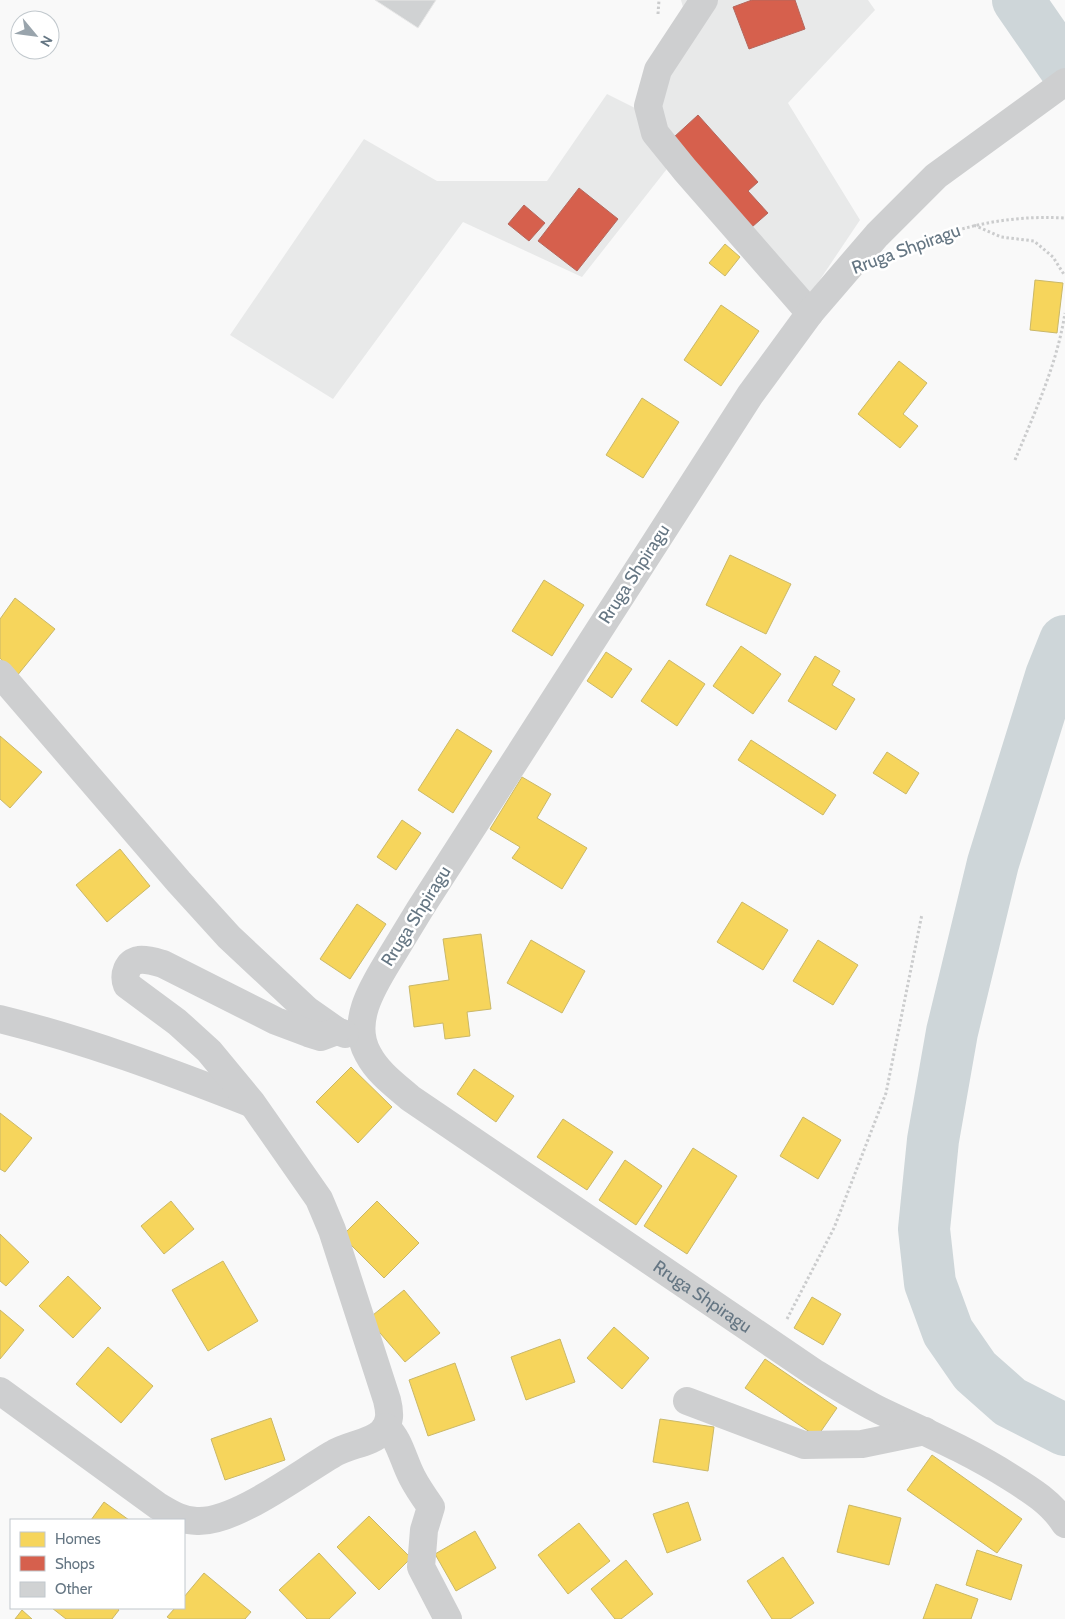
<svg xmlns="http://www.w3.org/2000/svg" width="1065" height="1619" viewBox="0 0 1065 1619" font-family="Cabin,sans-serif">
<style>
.built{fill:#e8e9e9}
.homes{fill:#f6d55c;stroke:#cab868}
.shops{fill:#d6604d;stroke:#b4675d}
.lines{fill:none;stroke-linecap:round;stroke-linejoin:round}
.river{stroke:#ced6d9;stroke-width:52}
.building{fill:#d0d2d3;stroke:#e8e8e8}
.path{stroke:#cbcccd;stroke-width:3;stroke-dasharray:2.5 2.5;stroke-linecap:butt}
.minor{stroke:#cecfd0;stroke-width:28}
.labels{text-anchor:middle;stroke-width:5;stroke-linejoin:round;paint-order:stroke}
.street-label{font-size:18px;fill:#657683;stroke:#fff}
</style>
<rect width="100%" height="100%" fill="#f9f9f9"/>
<path class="built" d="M 681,0 L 868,0 L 875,10 L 788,103 L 860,220 L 809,296 L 670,165 L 582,277 L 463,222 L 333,399 L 230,335 L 364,139 L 437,181 L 547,181 L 607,94 L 639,110 L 639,86 L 683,7 Z"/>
<g class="homes">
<path d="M 725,244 L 740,257 L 725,276 L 709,263 Z"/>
<path d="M 1035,280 L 1063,283 L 1057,333 L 1030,330 Z"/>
<path d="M 721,305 L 759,331 L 721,386 L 684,360 Z"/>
<path d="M 899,361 L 927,383 L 903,414 L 918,426 L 900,448 L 858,414 Z"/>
<path d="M 642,398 L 679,422 L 643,478 L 606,455 Z"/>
<path d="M 730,555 L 791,584 L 766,634 L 706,605 Z"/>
<path d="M 544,580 L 584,605 L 552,656 L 512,631 Z"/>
<path d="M 15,598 L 55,629 L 16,677 L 0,658 L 0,619 Z"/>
<path d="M 741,646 L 781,674 L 753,714 L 713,686 Z"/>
<path d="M 606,652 L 632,669 L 612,698 L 587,681 Z"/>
<path d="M 815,656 L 840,671 L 832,685 L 855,699 L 836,730 L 788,701 Z"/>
<path d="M 669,660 L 705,684 L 677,726 L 641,701 Z"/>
<path d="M 457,729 L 492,751 L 453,813 L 418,790 Z"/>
<path d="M 0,736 L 42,772 L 10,808 L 0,799 Z"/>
<path d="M 751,740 L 836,795 L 823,815 L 738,760 Z"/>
<path d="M 887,752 L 919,773 L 906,794 L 873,773 Z"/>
<path d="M 522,777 L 551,794 L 537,818 L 587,848 L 562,889 L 512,858 L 520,847 L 490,829 Z"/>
<path d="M 402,820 L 421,833 L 396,870 L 377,857 Z"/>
<path d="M 120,849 L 150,886 L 107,922 L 76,885 Z"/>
<path d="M 742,902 L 788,930 L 763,970 L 717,942 Z"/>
<path d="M 357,904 L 386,924 L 350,979 L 320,959 Z"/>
<path d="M 481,934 L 491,1009 L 467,1012 L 470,1036 L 445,1039 L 443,1023 L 414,1027 L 409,986 L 449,980 L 443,939 Z"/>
<path d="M 531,940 L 585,971 L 562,1013 L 507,983 Z"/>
<path d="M 818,940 L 858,965 L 833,1005 L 793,981 Z"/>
<path d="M 351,1067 L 392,1107 L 358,1143 L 316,1102 Z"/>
<path d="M 474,1069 L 514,1096 L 496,1122 L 457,1094 Z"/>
<path d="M 0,1113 L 32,1138 L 5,1172 L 0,1169 Z"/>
<path d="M 803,1117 L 841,1140 L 818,1179 L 780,1156 Z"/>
<path d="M 563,1119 L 613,1152 L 587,1190 L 537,1157 Z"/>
<path d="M 693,1148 L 737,1176 L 687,1254 L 644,1226 Z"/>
<path d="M 625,1160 L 662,1186 L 636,1225 L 599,1200 Z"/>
<path d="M 171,1201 L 194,1229 L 164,1254 L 141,1226 Z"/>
<path d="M 377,1201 L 419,1243 L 384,1278 L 342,1236 Z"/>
<path d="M 0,1234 L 29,1262 L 6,1286 L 0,1281 Z"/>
<path d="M 223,1261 L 258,1321 L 208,1351 L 172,1290 Z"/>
<path d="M 68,1276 L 101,1308 L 73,1338 L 39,1306 Z"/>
<path d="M 404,1290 L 440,1333 L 405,1362 L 368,1319 Z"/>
<path d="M 812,1297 L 841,1314 L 823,1345 L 794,1328 Z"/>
<path d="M 0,1310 L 24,1330 L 0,1359 Z"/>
<path d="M 614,1327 L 649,1358 L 622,1389 L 587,1358 Z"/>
<path d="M 560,1339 L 575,1382 L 526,1400 L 511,1357 Z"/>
<path d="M 108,1347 L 153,1386 L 121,1423 L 76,1384 Z"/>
<path d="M 765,1359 L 837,1408 L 817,1437 L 745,1388 Z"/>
<path d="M 455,1363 L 475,1420 L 428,1436 L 409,1380 Z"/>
<path d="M 271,1418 L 285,1460 L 225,1480 L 211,1439 Z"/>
<path d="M 660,1419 L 714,1427 L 708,1471 L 653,1462 Z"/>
<path d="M 932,1455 L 1022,1519 L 997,1553 L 907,1490 Z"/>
<path d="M 104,1502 L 129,1520 L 91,1520 Z"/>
<path d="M 688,1502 L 701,1540 L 667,1553 L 653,1514 Z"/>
<path d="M 849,1505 L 901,1518 L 889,1565 L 837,1552 Z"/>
<path d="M 369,1516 L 411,1558 L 379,1590 L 337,1547 Z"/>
<path d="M 579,1523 L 610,1561 L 568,1594 L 538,1555 Z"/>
<path d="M 475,1531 L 496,1568 L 456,1591 L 435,1554 Z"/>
<path d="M 977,1550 L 1022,1565 L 1011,1600 L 966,1585 Z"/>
<path d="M 319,1553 L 356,1593 L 329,1619 L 307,1619 L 279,1590 Z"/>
<path d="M 783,1557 L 814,1603 L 790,1619 L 772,1619 L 747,1581 Z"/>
<path d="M 626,1560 L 653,1594 L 621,1619 L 615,1619 L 591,1589 Z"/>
<path d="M 204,1573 L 251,1612 L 245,1619 L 170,1619 L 167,1617 L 175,1608 L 184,1608 L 184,1597 Z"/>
<path d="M 936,1584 L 978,1599 L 971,1619 L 923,1619 Z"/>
<path d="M 52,1608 L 117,1608 L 119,1610 L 112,1619 L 66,1619 Z"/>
<path d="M 22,1610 L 32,1619 L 15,1619 Z"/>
</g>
<g class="shops">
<path d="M 752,0 L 795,0 L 805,29 L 749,49 L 733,7 Z"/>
<path d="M 698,115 L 758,182 L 748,191 L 768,213 L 752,227 L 673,138 Z"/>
<path d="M 579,188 L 618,219 L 577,271 L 538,241 Z"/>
<path d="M 524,205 L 545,223 L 529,241 L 508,224 Z"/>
</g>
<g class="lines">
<g class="river">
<path d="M 1018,0 L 1065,68"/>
<path d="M 1065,641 L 1051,676 L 993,863 L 952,1032 L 933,1140 L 924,1229 L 930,1283 L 948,1332 L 975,1371 L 1010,1402 L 1065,1430"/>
</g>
</g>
<path class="building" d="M 375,0 L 436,0 L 418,28 Z"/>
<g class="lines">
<g class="path">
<path d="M 658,14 L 659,0"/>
<path d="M 974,225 L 1001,237 L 1034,241 L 1053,257 L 1065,276"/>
<path d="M 910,246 C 964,226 1006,215 1065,218"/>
<path d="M 1015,460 C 1035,412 1057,364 1065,313"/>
<path d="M 787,1319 L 834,1228 L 886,1093 L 922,914"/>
</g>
<g class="minor">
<path d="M 704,0 L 658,70 L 648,106 L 655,133 L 685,170 L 810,313"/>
<path id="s1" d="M 1065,82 L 936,176 L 877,235 L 810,313 L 750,395 L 420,909 C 411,924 401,940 392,955 C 375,983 349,1021 368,1054 C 378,1073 395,1085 410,1098 L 815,1373 C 837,1386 859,1400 881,1411 C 925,1432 969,1451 1010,1477 C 1031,1490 1052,1503 1065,1524"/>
<path d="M 0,674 L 179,882 L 229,937 L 307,1010 L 337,1031 L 345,1034"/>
<path d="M 0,1019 C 86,1040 168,1071 250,1103"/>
<path d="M 0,1391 L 158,1506 C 170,1513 182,1521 197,1521 C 235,1523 300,1473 333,1454 C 347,1445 372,1443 382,1432 C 391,1423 390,1412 387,1400 L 332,1230 L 319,1199 L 252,1103 L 209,1051 L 177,1022 L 127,985 C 123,975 127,962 139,960 C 147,959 156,962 163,964 L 276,1021 L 308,1033 L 321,1037 L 337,1031"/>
<path d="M 687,1401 L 804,1445 L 862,1444 L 925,1431"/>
<path d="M 386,1427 C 400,1440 403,1460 412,1477 C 417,1487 424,1497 431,1507 L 424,1530 L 421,1567 L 448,1619"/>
</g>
</g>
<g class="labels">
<g class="street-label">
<text transform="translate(906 249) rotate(-20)" y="6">Rruga Shpiragu</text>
<text transform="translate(634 574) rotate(-57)" y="6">Rruga Shpiragu</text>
<text transform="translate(416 916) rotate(-58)" y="6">Rruga Shpiragu</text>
<text dy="6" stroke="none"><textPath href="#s1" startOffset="1634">Rruga Shpiragu</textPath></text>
</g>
</g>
<rect x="10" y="1519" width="175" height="90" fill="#ffffff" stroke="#c1c8cd"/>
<rect x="20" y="1532" width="25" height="15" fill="#f6d55c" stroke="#c1c8cd"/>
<text x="55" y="1544" font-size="15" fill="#657683">Homes</text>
<rect x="20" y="1556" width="25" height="15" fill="#d6604d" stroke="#c1c8cd"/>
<text x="55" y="1569" font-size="15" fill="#657683">Shops</text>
<rect x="20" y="1582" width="25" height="15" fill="#d0d2d3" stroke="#c1c8cd"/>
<text x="55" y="1594" font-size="15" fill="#657683">Other</text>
<g transform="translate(35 35) rotate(119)"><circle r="24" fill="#ffffff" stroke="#c1c8cd"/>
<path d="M0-4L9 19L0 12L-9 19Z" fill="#99a4ac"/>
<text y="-8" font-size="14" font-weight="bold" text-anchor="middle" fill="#657683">N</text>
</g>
</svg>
